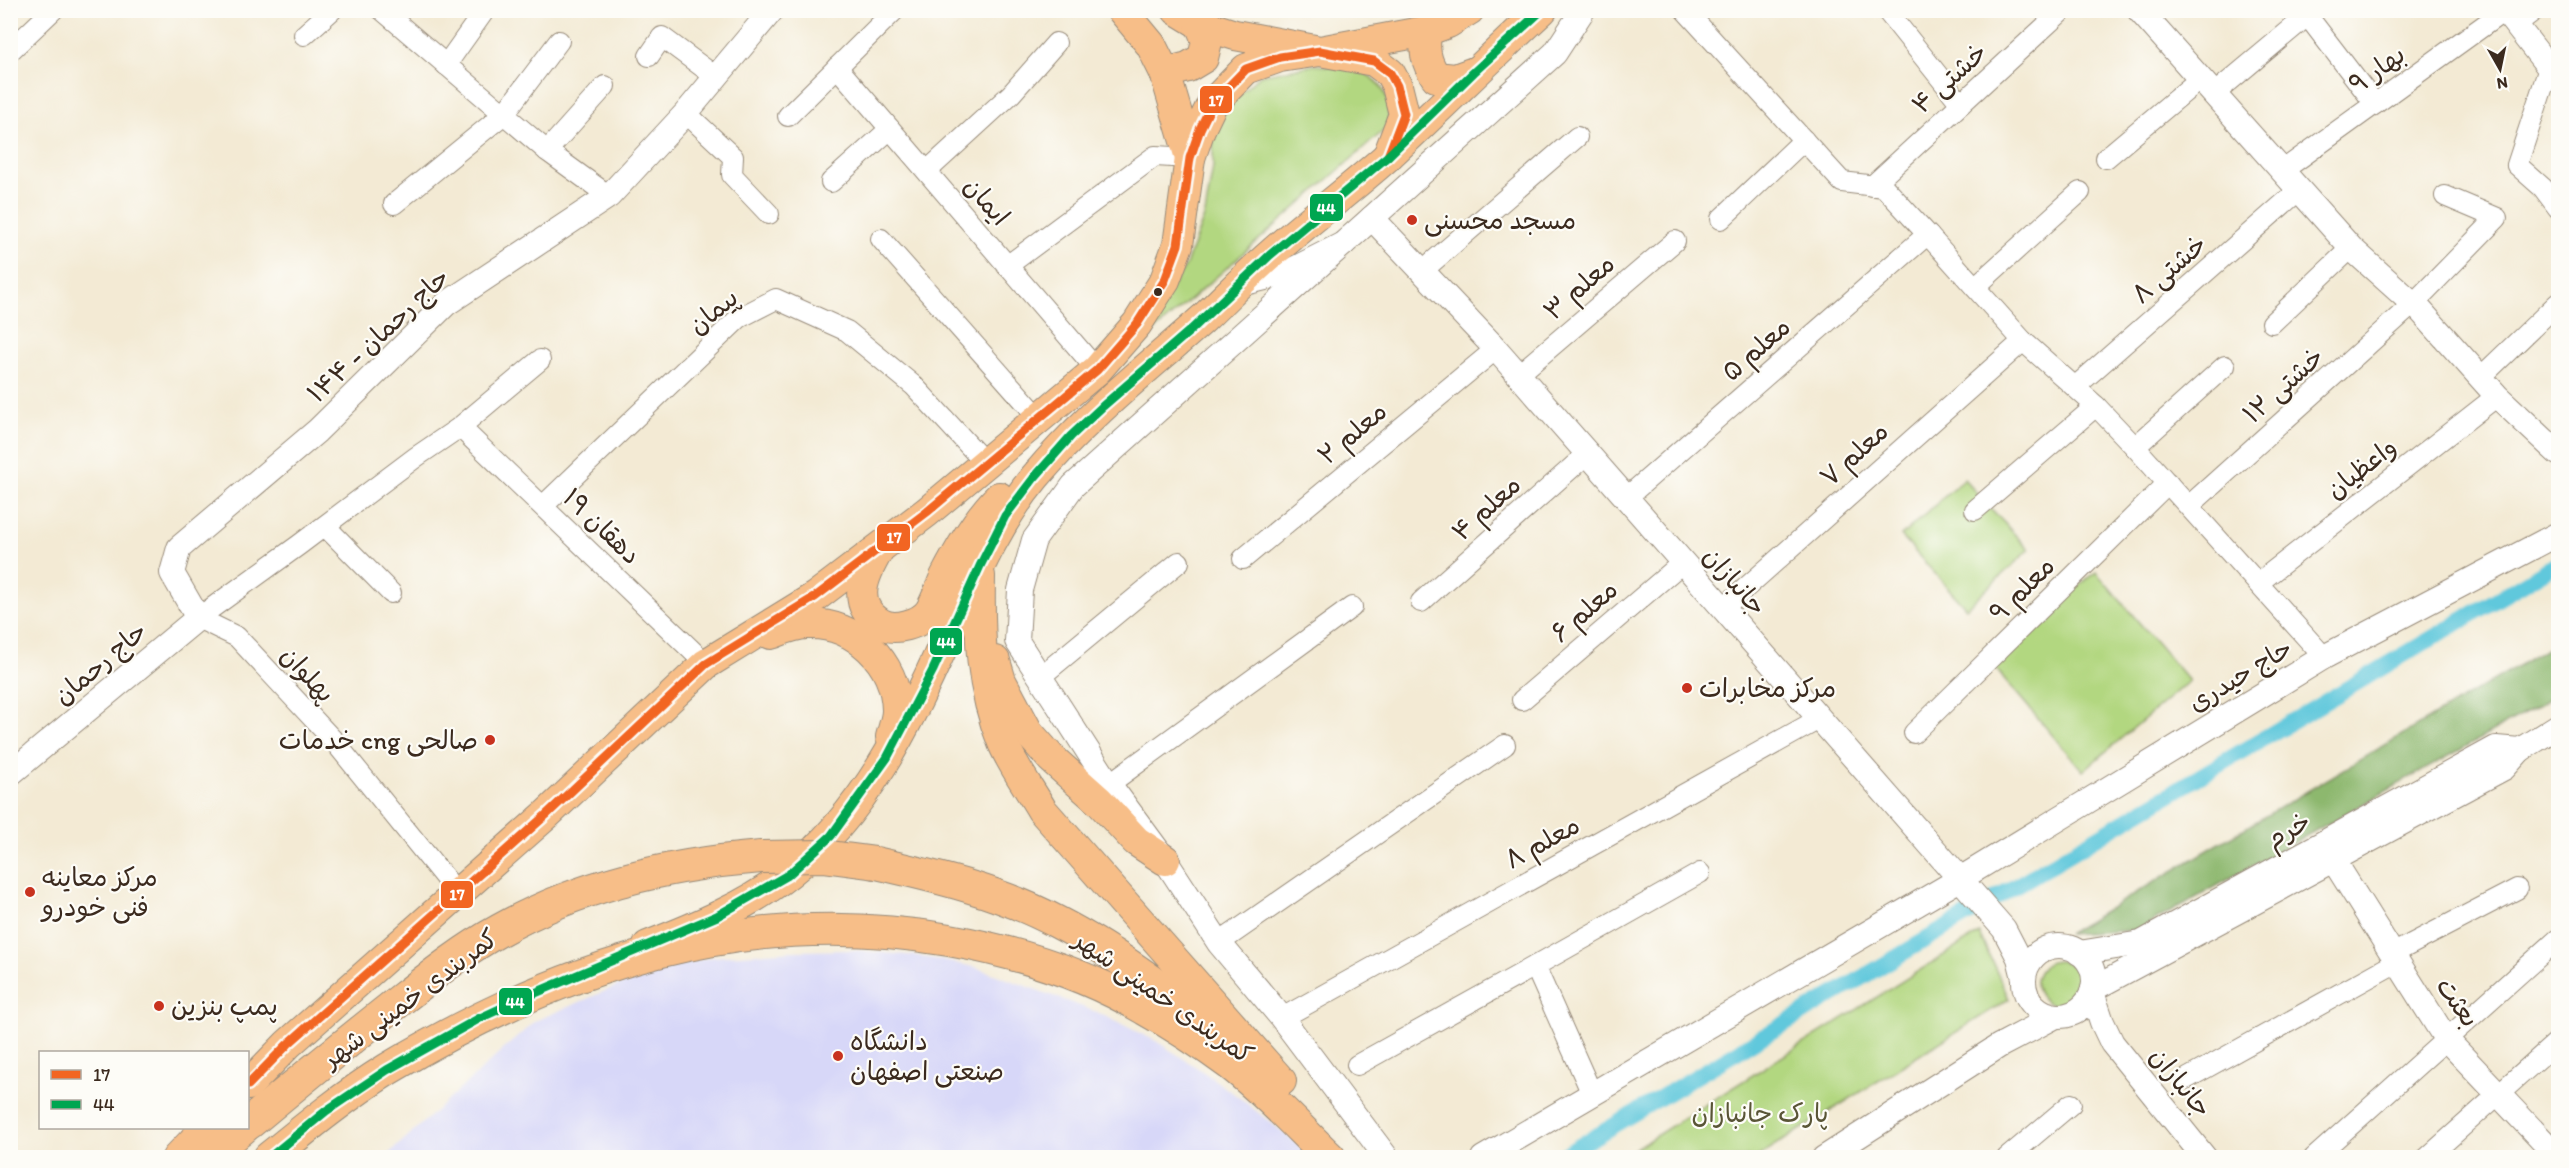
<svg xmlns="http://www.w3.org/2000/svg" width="2569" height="1168" viewBox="0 0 2569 1168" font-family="Itim,'Playpen Sans Arabic',sans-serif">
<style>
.built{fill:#d7d7f8}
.green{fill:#b2d780;stroke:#76804f;stroke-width:1.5}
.forest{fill:#8db86e;stroke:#647146;stroke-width:1.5}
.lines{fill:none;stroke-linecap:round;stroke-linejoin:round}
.canal{stroke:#60c8dc;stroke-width:16}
.minor-casing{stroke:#978a79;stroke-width:22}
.tertiary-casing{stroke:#978a79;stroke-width:26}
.primary-casing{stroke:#978a79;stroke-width:32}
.trunk-casing{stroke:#978a79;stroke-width:34}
.minor{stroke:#fff;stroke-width:20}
.tertiary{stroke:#fff;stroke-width:24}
.primary{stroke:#f7be88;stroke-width:30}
.trunk{stroke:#f7be88;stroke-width:32}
.trunk-bridge-casing{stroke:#978a79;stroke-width:34;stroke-linecap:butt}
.trunk-bridge{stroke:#f7be88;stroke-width:32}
.bus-1-casing{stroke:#fdfcf7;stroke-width:14}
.bus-2-casing{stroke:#fdfcf7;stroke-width:14}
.bus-1{stroke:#f26522;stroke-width:9}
.bus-2{stroke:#00a651;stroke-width:9}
.poi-dot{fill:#c8321e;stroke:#fdfcf7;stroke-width:2}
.bus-dot{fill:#3b2a1e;stroke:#fdfcf7;stroke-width:2}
.labels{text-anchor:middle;stroke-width:4.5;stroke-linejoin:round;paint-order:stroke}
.street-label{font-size:26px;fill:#3b2a1e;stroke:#fdfcf7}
.poi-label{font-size:26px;fill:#3b2a1e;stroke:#fdfcf7;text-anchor:start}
.park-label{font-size:26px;fill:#595536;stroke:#fdfcf7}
.line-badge{stroke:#fdfcf7;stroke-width:2}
.badge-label{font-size:16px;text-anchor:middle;font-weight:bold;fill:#fff}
</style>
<rect width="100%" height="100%" fill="#fdfcf7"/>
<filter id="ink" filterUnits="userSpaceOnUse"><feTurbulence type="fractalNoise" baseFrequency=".0167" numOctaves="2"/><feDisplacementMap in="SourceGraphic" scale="12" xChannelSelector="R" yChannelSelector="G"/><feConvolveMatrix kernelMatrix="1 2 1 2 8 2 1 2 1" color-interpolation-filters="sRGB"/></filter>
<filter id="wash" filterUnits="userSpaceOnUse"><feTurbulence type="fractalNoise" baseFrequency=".008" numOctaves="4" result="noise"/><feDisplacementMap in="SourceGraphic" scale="24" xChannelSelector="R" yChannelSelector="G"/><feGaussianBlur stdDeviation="1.35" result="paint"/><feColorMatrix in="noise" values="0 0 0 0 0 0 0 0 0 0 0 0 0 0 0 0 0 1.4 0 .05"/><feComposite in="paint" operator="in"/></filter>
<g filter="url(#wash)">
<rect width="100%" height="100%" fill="#f3ead4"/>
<path class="built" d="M 852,950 L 918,956 L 975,967 L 1099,1013 L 1156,1041 L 1201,1070 L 1241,1099 L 1296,1143 L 1309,1158 L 384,1158 L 535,1021 L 655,970 L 712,957 L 793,951 Z"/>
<g class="green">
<path d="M 1314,65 C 1359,68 1394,72 1388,127 L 1127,355 L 1185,267 L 1205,214 L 1213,167 L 1213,136 L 1227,106 L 1260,75 Z"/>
<path d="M 1964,479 L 2029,550 L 1966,608 L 1901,536 Z"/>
<path d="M 2096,572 L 2189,681 L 2083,771 L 1990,662 Z"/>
<path d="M 1979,933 L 2009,999 L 1757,1157 L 1622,1157 Z"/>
<circle cx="2058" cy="983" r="22"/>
</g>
<path class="forest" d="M 2558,642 L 2558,695 L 2138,930 L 2067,934 Z"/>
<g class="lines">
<path class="canal" d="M 1559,1158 L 2558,563"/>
</g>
</g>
<g filter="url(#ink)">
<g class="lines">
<g class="minor-casing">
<g id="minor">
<path d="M 382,10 L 547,151 L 609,196"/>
<path d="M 1886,10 L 1961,104"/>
<path d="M 2303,10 L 2375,104"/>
<path d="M 2515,25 L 2535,10"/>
<path d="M 304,35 L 332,10"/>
<path d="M 10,51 L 53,10"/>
<path d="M 649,56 L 662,37 L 716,77"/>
<path d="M 446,65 L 485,10"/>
<path d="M 837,67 L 1097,370"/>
<path d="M 2549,68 L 2517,165 L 2543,188 L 2558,208"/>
<path d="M 2214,94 L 2307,16"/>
<path d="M 686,113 L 733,157 L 732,175 L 769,214"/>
<path d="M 788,116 L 895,10"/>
<path d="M 547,151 L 605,86"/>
<path d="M 2106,158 L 2200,79"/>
<path d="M 927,171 L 1011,94 L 1056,43"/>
<path d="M 2282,171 L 2504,11"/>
<path d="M 831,182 L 890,129"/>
<path d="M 1872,186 L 2063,10"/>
<path d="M 394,204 L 504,114 L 559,41"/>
<path d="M 1721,219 L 1804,140"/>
<path d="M 1929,236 L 2023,341 L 2096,406 L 1975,510"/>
<path d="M 881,239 L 1040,419"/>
<path d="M 1007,266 L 1155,156 L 1190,158"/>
<path d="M 1422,271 L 1577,137"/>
<path d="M 1975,287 L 2080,192"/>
<path d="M 2272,323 L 2351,248"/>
<path d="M 1518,375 L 1675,241"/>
<path d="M 2480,378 L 2558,303"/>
<path d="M 2075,387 L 2299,190"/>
<path d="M 2096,406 L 2135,447 L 2324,657"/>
<path d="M 460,427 L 706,664"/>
<path d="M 2135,447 L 2225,366"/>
<path d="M 1626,498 L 1921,240 L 1929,236 L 1884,187 L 1842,182 L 1685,10"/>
<path d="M 543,506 L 739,318 L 776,299 L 847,331 L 914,386 L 986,464"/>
<path d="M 2189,506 L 2413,304 L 2497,218 L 2445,196"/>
<path d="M 325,526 L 391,593"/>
<path d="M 1243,559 L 1496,349"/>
<path d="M 2258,583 L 2497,396"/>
<path d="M 1421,602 L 1587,454"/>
<path d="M 1722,609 L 2023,341"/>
<path d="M 1040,677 L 1179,562"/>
<path d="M 1522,700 L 1682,563"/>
<path d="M 1914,733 L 2168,483"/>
<path d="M 1109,784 L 1352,607"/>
<path d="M 458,894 L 334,741 L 237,637 L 198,618 L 299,545 L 416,457 L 460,427 L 540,360"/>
<path d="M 1219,943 L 1505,745"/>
<path d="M 2392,954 L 2517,889"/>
<path d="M 1291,1013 L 1819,719"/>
<path d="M 1357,1065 L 1535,966"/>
<path d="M 2186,1079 L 2397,962"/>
<path d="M 1592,1094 L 1535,966 L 1700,873"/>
<path d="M 2007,1158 L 2071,1104"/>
<path d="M 2314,1158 L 2558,939"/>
<path d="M 2427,1158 L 2558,1041"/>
</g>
</g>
<g class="tertiary-casing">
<g id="tertiary">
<path d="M 2139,10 L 2351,248 L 2420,310 L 2497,396 L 2558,453"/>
<path d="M 2504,10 L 2558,79"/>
<path d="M 1372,218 L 1496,349 L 2004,929 L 2019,958 L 2024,978"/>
<path d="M 1343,244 L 1073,486 L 1034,540 L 1020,590 L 1017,641 L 1109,784 L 1165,860 L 1219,943 L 1281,1017 L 1387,1158"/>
<path d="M 1240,284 L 1286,273 L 1343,244 L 1555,53 L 1583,10"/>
<path d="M 10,774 L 198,618 L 172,573 L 179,548 L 317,431 L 446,304 L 609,196 L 686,113 L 772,10"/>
<path d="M 2334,861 L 2446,1039 L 2558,1157"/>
<circle cx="2059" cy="981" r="35"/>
<path d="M 2079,953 L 2141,943 L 2496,748 L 2520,750"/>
<path d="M 2093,989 L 2504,768 L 2520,750 L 2558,726"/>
<path d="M 2092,992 L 2102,1022 L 2112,1043 L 2205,1158"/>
<path d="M 1483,1158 L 1960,879 L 2324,657 L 2558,534"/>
<path d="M 1824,1158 L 1999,1046 L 2056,1016"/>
</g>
</g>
<g class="primary-casing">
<g id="primary">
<path d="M 1122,10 L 1151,45 L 1165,73 L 1190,158"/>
<path d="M 1177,10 L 1200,24 L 1235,35 L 1320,51 L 1426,31 L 1448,23 L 1469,10"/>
<path d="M 1426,31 C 1424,50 1425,61 1436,77 L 1455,79 L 1474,72"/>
<path d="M 1165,73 L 1188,67 L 1203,58 L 1207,41 L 1200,24"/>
<path d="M 878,551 C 864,575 850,604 880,623 C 894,632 921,624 930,611 C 936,601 940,588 945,577 C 959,550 977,518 999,497"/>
<path d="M 980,576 C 979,633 980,688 1003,743 C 1013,766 1029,788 1042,810 L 1281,1081"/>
<path d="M 771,634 C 782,630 795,624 807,624 C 855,622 896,662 897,710 C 897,719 893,729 891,737"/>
<path d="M 995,661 L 1001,681 L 1028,732 L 1051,758 L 1099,801 L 1136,841 L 1165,860"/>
<path d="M 648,946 C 696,927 748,906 789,873 C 864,814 908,725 946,639 C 972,583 995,525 1035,477 C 1085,417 1146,370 1204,318 C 1226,297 1248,274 1271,254 C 1309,220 1350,190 1388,156 C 1440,108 1490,58 1542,10"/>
<path d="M 248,1085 L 288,1044 L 546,815 L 706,664 L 815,597 L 927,512 L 1097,370 L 1137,324 L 1165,280 L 1178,245 L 1190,158 L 1200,129 L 1212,104 L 1246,69 L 1280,57 L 1320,51 L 1374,61 L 1390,73 L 1397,86 L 1404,114 L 1388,156"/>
<path d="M 177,1158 L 206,1128"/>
</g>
</g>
<g class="trunk-casing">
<g id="trunk">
<path d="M 876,863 C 938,877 1001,892 1057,922 C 1123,956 1182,1003 1240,1049"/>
<path d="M 248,1124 C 294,1086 341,1047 389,1009 C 425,981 460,952 500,930 C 580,885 671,864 761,857"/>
<path d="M 207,1158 L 243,1128"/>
<path d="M 269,1158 C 307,1127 346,1095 388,1069 C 561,965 746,904 949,940 C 1016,952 1086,974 1145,1009 C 1174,1025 1203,1044 1230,1064 C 1265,1091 1297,1126 1330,1158"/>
</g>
</g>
<use href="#minor" class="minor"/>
<use href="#tertiary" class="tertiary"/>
<use href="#primary" class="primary"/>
<use href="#trunk" class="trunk"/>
<g class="trunk-bridge-casing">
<path id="trunk-bridge" d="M 761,857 L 823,856 L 876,863"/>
</g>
<use href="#trunk-bridge" class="trunk-bridge"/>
<g class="bus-1-casing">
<path id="bus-1" d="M 248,1085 L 288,1044 L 546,815 L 706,664 L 815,597 L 927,512 L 1097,370 L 1137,324 L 1165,280 L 1178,245 L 1190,158 L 1200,129 L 1212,104 L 1246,69 L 1280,57 L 1320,51 L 1374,61 L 1390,73 L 1397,86 L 1404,114 L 1388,156"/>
</g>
<g class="bus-2-casing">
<path id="bus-2" d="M 269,1158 L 326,1111 L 387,1070 L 480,1018 L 528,996 L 717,916 L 788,875 L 831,836 L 887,758 L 933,670 L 980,566 L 1005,516 L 1034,478 L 1071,436 L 1103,406 L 1192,329 L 1270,255 L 1388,156 L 1474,72 L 1542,10"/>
</g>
<use href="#bus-1" class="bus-1"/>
<use href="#bus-2" class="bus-2"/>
</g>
</g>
<g class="poi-dot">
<circle cx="1412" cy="220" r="6"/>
<circle cx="1687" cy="688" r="6"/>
<circle cx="490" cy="740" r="6"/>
<circle cx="30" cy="892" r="6"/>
<circle cx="159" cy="1006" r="6"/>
<circle cx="838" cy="1056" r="6"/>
</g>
<circle class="bus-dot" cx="1158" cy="292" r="5"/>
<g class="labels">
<g class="street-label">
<text transform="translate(2377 69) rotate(-36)" y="9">بهار ۹</text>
<text transform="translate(1949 78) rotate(-42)" y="9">خشتی ۴</text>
<text transform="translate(987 201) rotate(49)" y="9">ایمان</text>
<text transform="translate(2169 269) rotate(-41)" y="9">خشتی ۸</text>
<text transform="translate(1579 287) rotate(-41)" y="9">معلم ۳</text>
<text transform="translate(713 311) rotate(-39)" y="9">پیمان</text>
<text transform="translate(378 335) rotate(-43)" y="9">حاج رحمان - ۱۴۴</text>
<text transform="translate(1756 349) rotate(-41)" y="9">معلم ۵</text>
<text transform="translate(2283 385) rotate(-42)" y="9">خشتی ۱۲</text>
<text transform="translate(1352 433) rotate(-40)" y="9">معلم ۲</text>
<text transform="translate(1854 454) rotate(-42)" y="9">معلم ۷</text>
<text transform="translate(2361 468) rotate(-38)" y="9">واعظیان</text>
<text transform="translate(1486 508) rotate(-42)" y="9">معلم ۴</text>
<text transform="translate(602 526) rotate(44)" y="9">دهقان ۱۹</text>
<text transform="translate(1735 581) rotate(49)" y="9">جانبازان</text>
<text transform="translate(2022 589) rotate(-45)" y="9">معلم ۹</text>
<text transform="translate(1584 611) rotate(-41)" y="9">معلم ۶</text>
<text transform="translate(100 663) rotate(-40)" y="9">حاج رحمان</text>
<text transform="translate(308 674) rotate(47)" y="9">پهلوان</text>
<text transform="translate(2240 675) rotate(-31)" y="9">حاج حیدری</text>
<text transform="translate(2288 830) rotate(-29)" y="9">خرم</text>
<text transform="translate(1542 842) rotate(-29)" y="9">معلم ۸</text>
<text transform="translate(1164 997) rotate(35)" y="9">کمربندی خمینی شهر</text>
<text transform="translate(410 998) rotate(-37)" y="9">کمربندی خمینی شهر</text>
<text transform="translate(2458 1002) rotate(55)" y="9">بعثت</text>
<text transform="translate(2181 1082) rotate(51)" y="9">جانبازان</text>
</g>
<g class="poi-label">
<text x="1424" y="229">مسجد محسنی</text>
<text x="1699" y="697">مرکز مخابرات</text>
<text x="478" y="749" text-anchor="end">خدمات cng صالحی</text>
<text x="42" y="886">مرکز معاینه<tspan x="42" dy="30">فنی خودرو</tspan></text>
<text x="171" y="1015">پمپ بنزین</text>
<text x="850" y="1050">دانشگاه<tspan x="850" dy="30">صنعتی اصفهان</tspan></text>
</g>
<g class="park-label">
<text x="1760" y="1122">پارک جانبازان</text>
</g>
</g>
<g class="line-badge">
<rect x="1199" y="85" width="34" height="29" rx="6" fill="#f26522"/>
<rect x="1309" y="193" width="35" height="29" rx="6" fill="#00a651"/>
<rect x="876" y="523" width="35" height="29" rx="6" fill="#f26522"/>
<rect x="929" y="627" width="34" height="29" rx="6" fill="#00a651"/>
<rect x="440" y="880" width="34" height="29" rx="6" fill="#f26522"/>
<rect x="498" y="987" width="35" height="29" rx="6" fill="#00a651"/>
</g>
<g class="badge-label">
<text x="1216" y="106">17</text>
<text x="1326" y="214">44</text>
<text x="894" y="543">17</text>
<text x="946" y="648">44</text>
<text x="457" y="900">17</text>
<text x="515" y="1008">44</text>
</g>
<rect width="2569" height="1168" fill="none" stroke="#fdfcf7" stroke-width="36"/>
<rect x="39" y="1051" width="210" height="78" fill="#fdfcf7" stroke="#afa8a0" stroke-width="1.5"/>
<rect x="51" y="1070" width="30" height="9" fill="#f26522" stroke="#afa8a0" stroke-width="1.5"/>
<text x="93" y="1081" font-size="18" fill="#3b2a1e">17</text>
<rect x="51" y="1100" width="30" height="9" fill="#00a651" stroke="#afa8a0" stroke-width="1.5"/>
<text x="93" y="1111" font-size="18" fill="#3b2a1e">44</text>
<g transform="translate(2500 69) rotate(171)" stroke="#fdfcf7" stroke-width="4.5" paint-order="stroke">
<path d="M0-4.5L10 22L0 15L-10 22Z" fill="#3b2a1e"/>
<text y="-9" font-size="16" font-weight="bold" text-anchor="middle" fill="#3b2a1e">N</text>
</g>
</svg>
